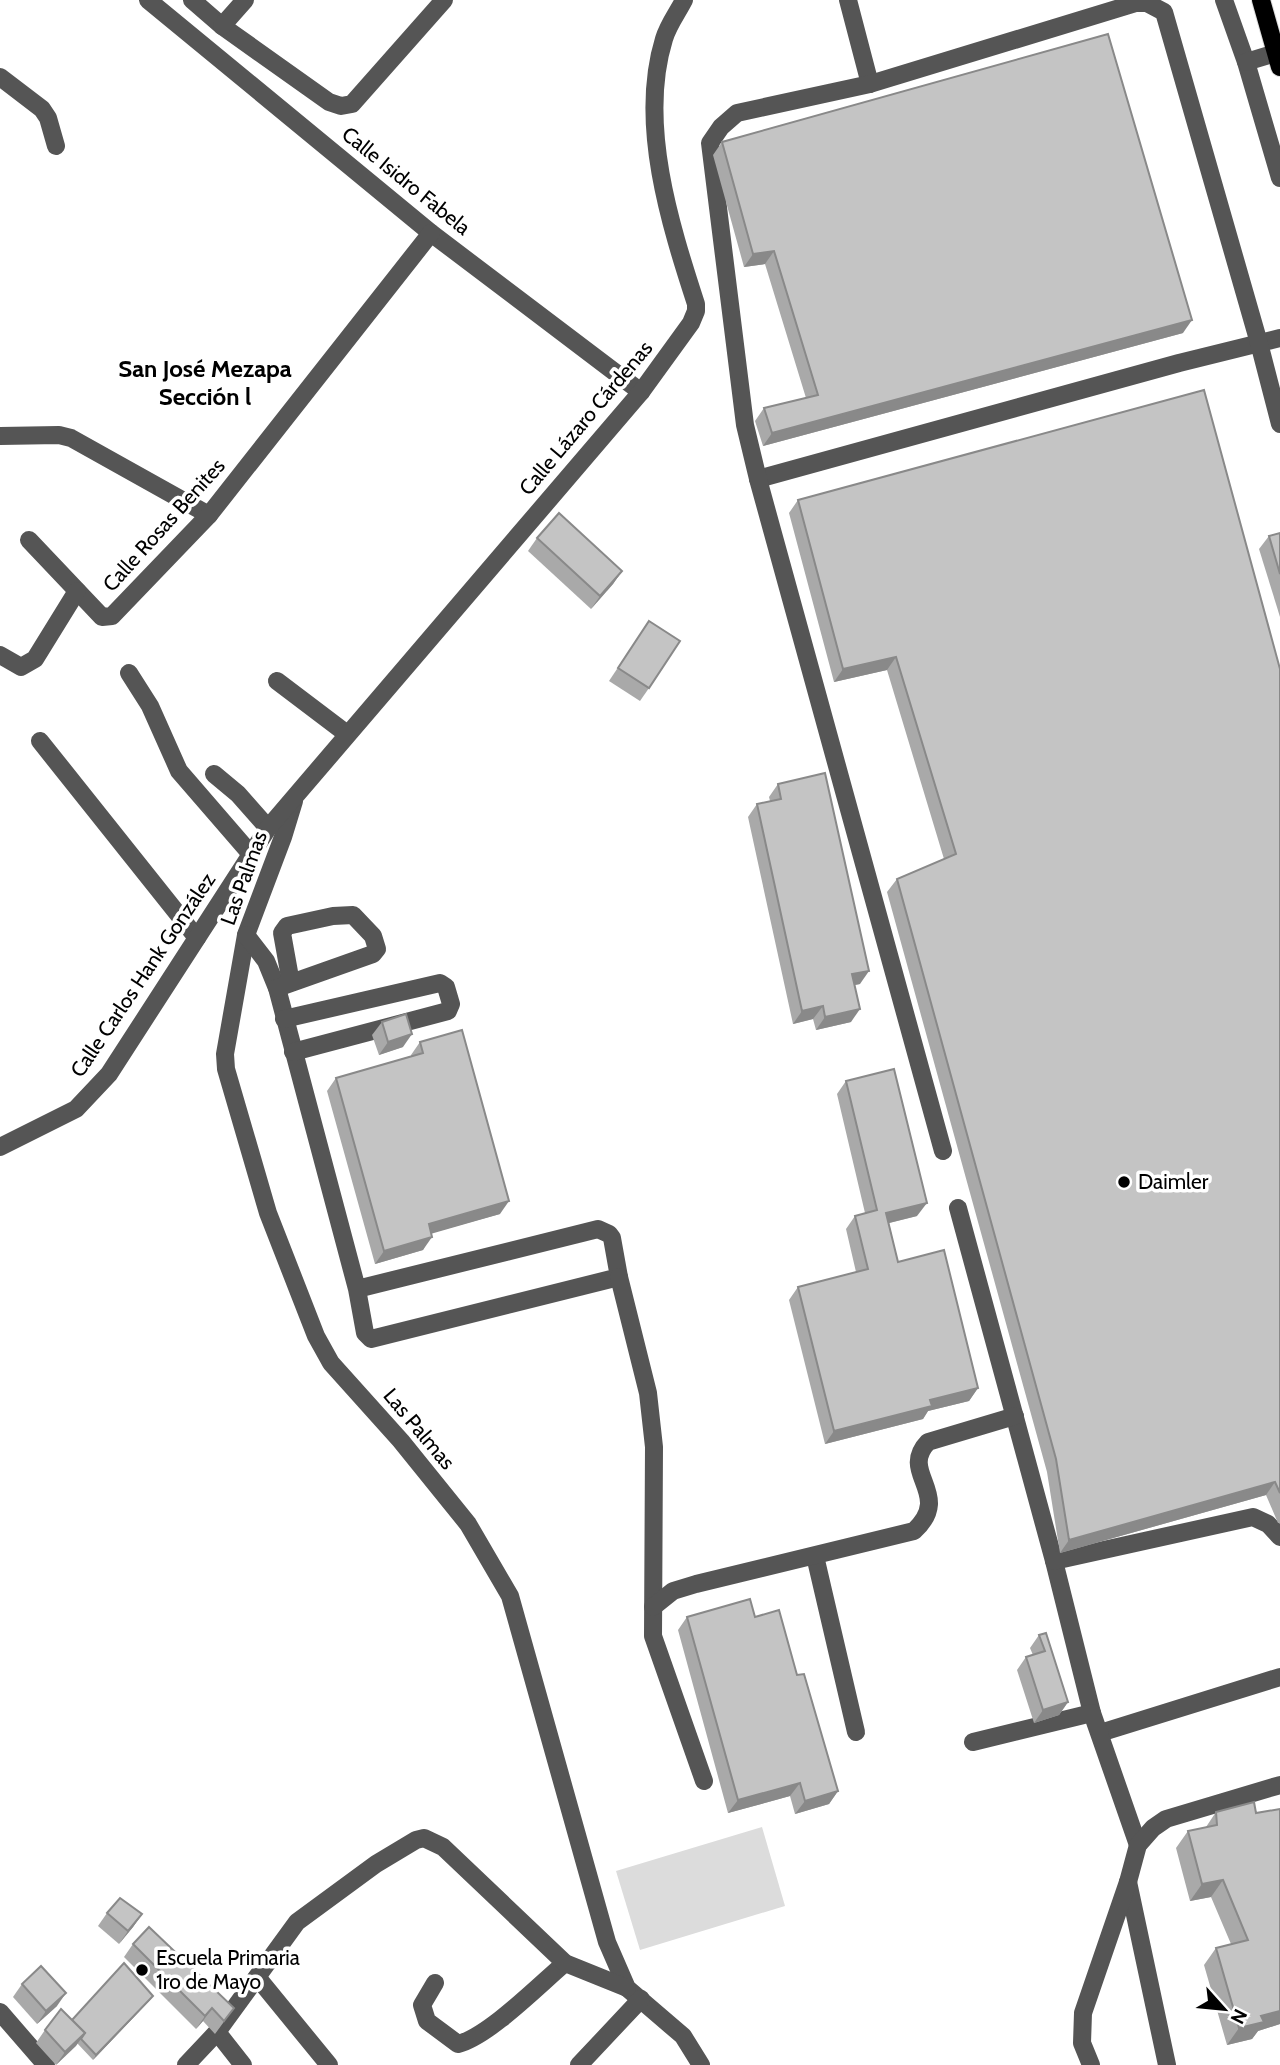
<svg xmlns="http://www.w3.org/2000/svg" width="1280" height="2065" viewBox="0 0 1280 2065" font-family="Cabin,sans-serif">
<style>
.green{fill:#dcdcdc}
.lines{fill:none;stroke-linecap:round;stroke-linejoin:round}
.major-casing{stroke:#dbdbdb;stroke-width:20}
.minor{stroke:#555;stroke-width:18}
.major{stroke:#000;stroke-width:18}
.wall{fill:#a9a9a9}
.shaded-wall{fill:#898989}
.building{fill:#c4c4c4;stroke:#898989;stroke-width:2}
.poi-dot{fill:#000;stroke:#fff;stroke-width:2.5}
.labels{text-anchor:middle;stroke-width:7;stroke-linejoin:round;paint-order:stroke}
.street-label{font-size:21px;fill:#000;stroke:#fff}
.poi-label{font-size:21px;fill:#000;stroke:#fff;text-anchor:start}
.quarter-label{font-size:24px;font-weight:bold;fill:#000;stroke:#fff}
</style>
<rect width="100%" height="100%" fill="#fff"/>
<path class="green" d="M 762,1827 L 785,1906 L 640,1950 L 616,1871 Z"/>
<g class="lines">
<g class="major-casing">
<path id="major" d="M 1261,0 L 1280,67"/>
</g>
<g class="minor">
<path d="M 148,0 L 431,233 L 641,392"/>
<path d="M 192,0 L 222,26 L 329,102 L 341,106 L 352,104 L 444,0"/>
<path d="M 848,0 L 870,84"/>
<path d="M 1224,0 L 1246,62 L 1280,178"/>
<path d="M 222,26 L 245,0"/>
<path d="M 1246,62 L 1276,53"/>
<path d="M 0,77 L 42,109 L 48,118 L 56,146"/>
<path d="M 0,436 L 59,435 L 71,438 L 209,515"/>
<path d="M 758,479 L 1179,363 L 1280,338"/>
<path d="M 29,540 L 102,617 L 112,616 L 209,515 L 431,233"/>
<path d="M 0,655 L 21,667 L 35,659 L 77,591"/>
<path d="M 129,673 L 150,706 L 179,771 L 250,853"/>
<path d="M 277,681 L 347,734"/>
<path d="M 40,741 L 197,938"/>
<path d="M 214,774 L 238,794 L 268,828"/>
<path d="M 294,801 L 283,837 L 246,935 L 225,1054 L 226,1069 L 268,1213 L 316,1336 L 331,1363 L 401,1441 L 468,1524 L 510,1596 L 607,1942 L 627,1988 L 683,2036 L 701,2065"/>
<path d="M 246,935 L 266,961 L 277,988 L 357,1289 L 365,1333 L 371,1339 L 619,1277 L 612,1238 L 609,1234 L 598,1229 L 357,1289"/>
<path d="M 277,988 L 373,954 L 377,949 L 373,936 L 353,915 L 333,916 L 287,926 L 282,933 L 291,983"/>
<path d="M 284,1019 L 440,983 L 446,987 L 451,1004 L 448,1011 L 293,1052"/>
<path d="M 0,1147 L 76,1109 L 109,1074 L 268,828 L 641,392 L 691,323 L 696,311 L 696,304 C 670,224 638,123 664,39 C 668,25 678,12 684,0"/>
<path d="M 943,1151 L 758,479 L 745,425 L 710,143 L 721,127 L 737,113 L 870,84 L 1136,3 L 1147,3 L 1164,12 L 1259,343 L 1280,424"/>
<path d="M 958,1208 L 1054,1561 L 1092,1713"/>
<path d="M 619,1277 L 648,1393 L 654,1447 L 653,1636 L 704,1781"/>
<path d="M 815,1556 L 856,1732"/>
<path d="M 1054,1561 L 1253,1517 L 1268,1524 L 1280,1537"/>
<path d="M 653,1607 L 673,1591 L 696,1584 L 914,1531 C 954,1494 898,1473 928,1442 L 1015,1416"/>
<path d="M 1100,1733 L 1280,1677"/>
<path d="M 973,1742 L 1092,1713 L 1138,1845"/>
<path d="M 1128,1882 L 1167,2065"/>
<path d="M 257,1977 L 329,2065"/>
<path d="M 435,1983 L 422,2005 L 427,2021 L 458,2044 C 489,2036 539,1985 565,1963"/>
<path d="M 0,2012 L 46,2065"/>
<path d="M 217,2032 L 243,2065"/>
<path d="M 186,2065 L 217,2032 L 297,1922 L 376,1864 L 416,1840 L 424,1838 L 443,1847 L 565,1963 L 627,1988"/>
<path d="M 579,2065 L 641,1999"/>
<path d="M 1091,2065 L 1082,2043 L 1083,2013 L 1128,1882 L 1138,1845 L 1153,1828 L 1166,1819 L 1280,1785"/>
</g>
<use href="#major" class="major"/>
</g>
<g class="wall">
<path d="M 722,142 L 1183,333 L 763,446 L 755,421 L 764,408 L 806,398 L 765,264 L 744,267 L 713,155 Z"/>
<path d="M 798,500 L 1280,669 L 1280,1523 L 1278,1523 L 1266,1495 L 1060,1553 L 1047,1472 L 887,892 L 897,879 L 944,859 L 887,670 L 834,682 L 789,513 Z"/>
<path d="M 1280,533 L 1280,617 L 1259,549 L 1269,536 Z"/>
<path d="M 537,538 L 622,571 L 613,584 L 591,609 L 528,551 Z"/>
<path d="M 649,621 L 649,688 L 640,701 L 609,681 Z"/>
<path d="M 778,784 L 860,984 L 855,985 L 851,1022 L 816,1030 L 813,1019 L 793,1024 L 748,817 L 757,804 L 770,801 L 769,797 Z"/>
<path d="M 382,1022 L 403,1047 L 379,1055 L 372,1035 Z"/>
<path d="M 420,1042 L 500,1214 L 431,1233 L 423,1250 L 375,1264 L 327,1091 L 336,1078 L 411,1056 L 411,1055 Z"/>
<path d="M 846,1081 L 917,1216 L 889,1223 L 898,1262 L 978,1388 L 969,1401 L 928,1411 L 923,1419 L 825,1444 L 789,1300 L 798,1287 L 856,1272 L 846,1229 L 855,1216 L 865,1213 L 837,1094 Z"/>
<path d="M 687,1617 L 755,1617 L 797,1675 L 838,1791 L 829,1804 L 795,1814 L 790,1796 L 728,1813 L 678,1630 Z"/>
<path d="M 1039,1635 L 1068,1702 L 1059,1715 L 1034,1723 L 1017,1670 L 1026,1657 L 1033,1655 L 1030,1648 Z"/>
<path d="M 1280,1809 L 1280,2024 L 1258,2031 L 1252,2039 L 1227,2045 L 1204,1965 L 1216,1948 L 1231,1944 L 1211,1897 L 1190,1901 L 1176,1848 L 1188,1831 L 1206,1827 L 1216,1812 L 1256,1813 Z"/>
<path d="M 107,1913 L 142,1914 L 133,1927 L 119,1944 L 98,1926 Z"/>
<path d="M 133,1944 L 234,2008 L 215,2034 L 203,2021 L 196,2029 L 124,1957 Z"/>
<path d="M 22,1984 L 57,2006 L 37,2024 L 13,1997 Z"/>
<path d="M 150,2000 L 93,2060 L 77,2043 L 56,2065 L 36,2043 L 45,2030 Z"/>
</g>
<g class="shaded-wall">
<path d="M 774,251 L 765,264 L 744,267 L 753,254 Z"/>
<path d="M 1192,320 L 1183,333 L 763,446 L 772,433 Z"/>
<path d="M 622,571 L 613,584 L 591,609 L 600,596 Z"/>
<path d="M 896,657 L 887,670 L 834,682 L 843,669 Z"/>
<path d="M 869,971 L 860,984 L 843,987 L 852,974 Z"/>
<path d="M 823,1006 L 813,1019 L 793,1024 L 802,1011 Z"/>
<path d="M 860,1009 L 851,1022 L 816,1030 L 825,1017 Z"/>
<path d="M 412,1034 L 403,1047 L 379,1055 L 388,1042 Z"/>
<path d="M 509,1201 L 500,1214 L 420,1237 L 429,1224 Z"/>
<path d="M 927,1203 L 917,1216 L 877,1226 L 886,1213 Z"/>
<path d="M 432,1237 L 423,1250 L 375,1264 L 384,1251 Z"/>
<path d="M 978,1388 L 969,1401 L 928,1411 L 923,1419 L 825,1444 L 834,1431 L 930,1400 Z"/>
<path d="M 1275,1482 L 1266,1495 L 1060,1553 L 1069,1540 Z"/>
<path d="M 1068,1702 L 1059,1715 L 1034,1723 L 1043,1710 Z"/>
<path d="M 800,1783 L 790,1796 L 728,1813 L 738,1800 Z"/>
<path d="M 838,1791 L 829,1804 L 795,1814 L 805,1801 Z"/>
<path d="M 1223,1880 L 1211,1897 L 1190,1901 L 1202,1884 Z"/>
<path d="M 142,1914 L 133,1927 L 119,1944 L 128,1931 Z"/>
<path d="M 66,1993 L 57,2006 L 37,2024 L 46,2011 Z"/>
<path d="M 153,1996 L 150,2000 L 93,2060 L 96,2055 Z"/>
<path d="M 212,2008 L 203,2021 L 196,2029 L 205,2016 Z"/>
<path d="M 1280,2011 L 1280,2024 L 1258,2031 L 1252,2039 L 1227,2045 L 1239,2028 L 1261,2016 Z"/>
<path d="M 85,2033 L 76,2046 L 56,2065 L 65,2052 Z"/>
</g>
<g class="building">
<path d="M 1108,34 L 1192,320 L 772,433 L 764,408 L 818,395 L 774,251 L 753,254 L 722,142 Z"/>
<path d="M 1204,390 L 1280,669 L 1280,1493 L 1275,1482 L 1069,1540 L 1056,1459 L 897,879 L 956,854 L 896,657 L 843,669 L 798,500 Z"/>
<path d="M 559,513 L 622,571 L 600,596 L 537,538 Z"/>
<path d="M 1280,533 L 1280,574 L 1269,536 Z"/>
<path d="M 649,621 L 680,641 L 649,688 L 618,668 Z"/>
<path d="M 825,773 L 869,971 L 852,974 L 860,1009 L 825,1017 L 823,1006 L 802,1011 L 757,804 L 781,799 L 778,784 Z"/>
<path d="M 406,1014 L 412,1034 L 388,1042 L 382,1022 Z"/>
<path d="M 462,1030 L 509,1201 L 429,1224 L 432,1237 L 384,1251 L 336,1078 L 423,1053 L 420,1042 Z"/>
<path d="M 894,1069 L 927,1203 L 886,1213 L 898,1262 L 944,1250 L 978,1388 L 930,1400 L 932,1406 L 834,1431 L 798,1287 L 868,1269 L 855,1216 L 877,1210 L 846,1081 Z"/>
<path d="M 750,1599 L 755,1617 L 779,1610 L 797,1675 L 804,1674 L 838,1791 L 805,1801 L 800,1783 L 738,1800 L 687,1617 Z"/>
<path d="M 1046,1633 L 1068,1702 L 1043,1710 L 1026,1657 L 1045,1651 L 1039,1635 Z"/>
<path d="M 1254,1802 L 1256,1813 L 1280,1809 L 1280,2011 L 1261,2016 L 1264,2022 L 1239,2028 L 1216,1948 L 1248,1940 L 1223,1880 L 1202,1884 L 1188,1831 L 1217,1825 L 1216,1812 Z"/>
<path d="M 120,1898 L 142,1914 L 128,1931 L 107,1913 Z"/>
<path d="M 149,1927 L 234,2008 L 224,2021 L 212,2008 L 205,2016 L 133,1944 Z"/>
<path d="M 124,1963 L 153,1996 L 96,2055 L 81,2039 L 85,2033 L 72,2020 Z"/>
<path d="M 41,1966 L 66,1993 L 46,2011 L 22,1984 Z"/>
<path d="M 61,2009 L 85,2033 L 65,2052 L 45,2030 Z"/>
</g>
<g class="poi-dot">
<circle cx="1124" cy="1182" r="7"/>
<circle cx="142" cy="1970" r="7"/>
</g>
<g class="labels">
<g class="street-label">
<text transform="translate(406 181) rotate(39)" y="7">Calle Isidro Fabela</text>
<text transform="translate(586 418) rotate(-50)" y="7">Calle Lázaro Cárdenas</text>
<text transform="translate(164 525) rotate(-48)" y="7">Calle Rosas Benites</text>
<text transform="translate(244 878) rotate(-70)" y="7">Las Palmas</text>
<text transform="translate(143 975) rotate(-56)" y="7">Calle Carlos Hank González</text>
<text transform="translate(419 1429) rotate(50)" y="7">Las Palmas</text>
</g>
<g class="poi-label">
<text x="1138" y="1189">Daimler</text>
<text x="156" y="1965">Escuela Primaria<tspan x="156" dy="24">1ro de Mayo</tspan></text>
</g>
<g class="quarter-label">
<text x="205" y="377">San José Mezapa<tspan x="205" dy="28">Sección l</tspan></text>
</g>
</g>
<g transform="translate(1224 2009) rotate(117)" stroke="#ffffff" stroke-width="5" paint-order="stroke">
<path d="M0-5L12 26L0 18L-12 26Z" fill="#000000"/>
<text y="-10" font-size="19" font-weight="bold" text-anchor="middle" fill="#000000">N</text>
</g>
</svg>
